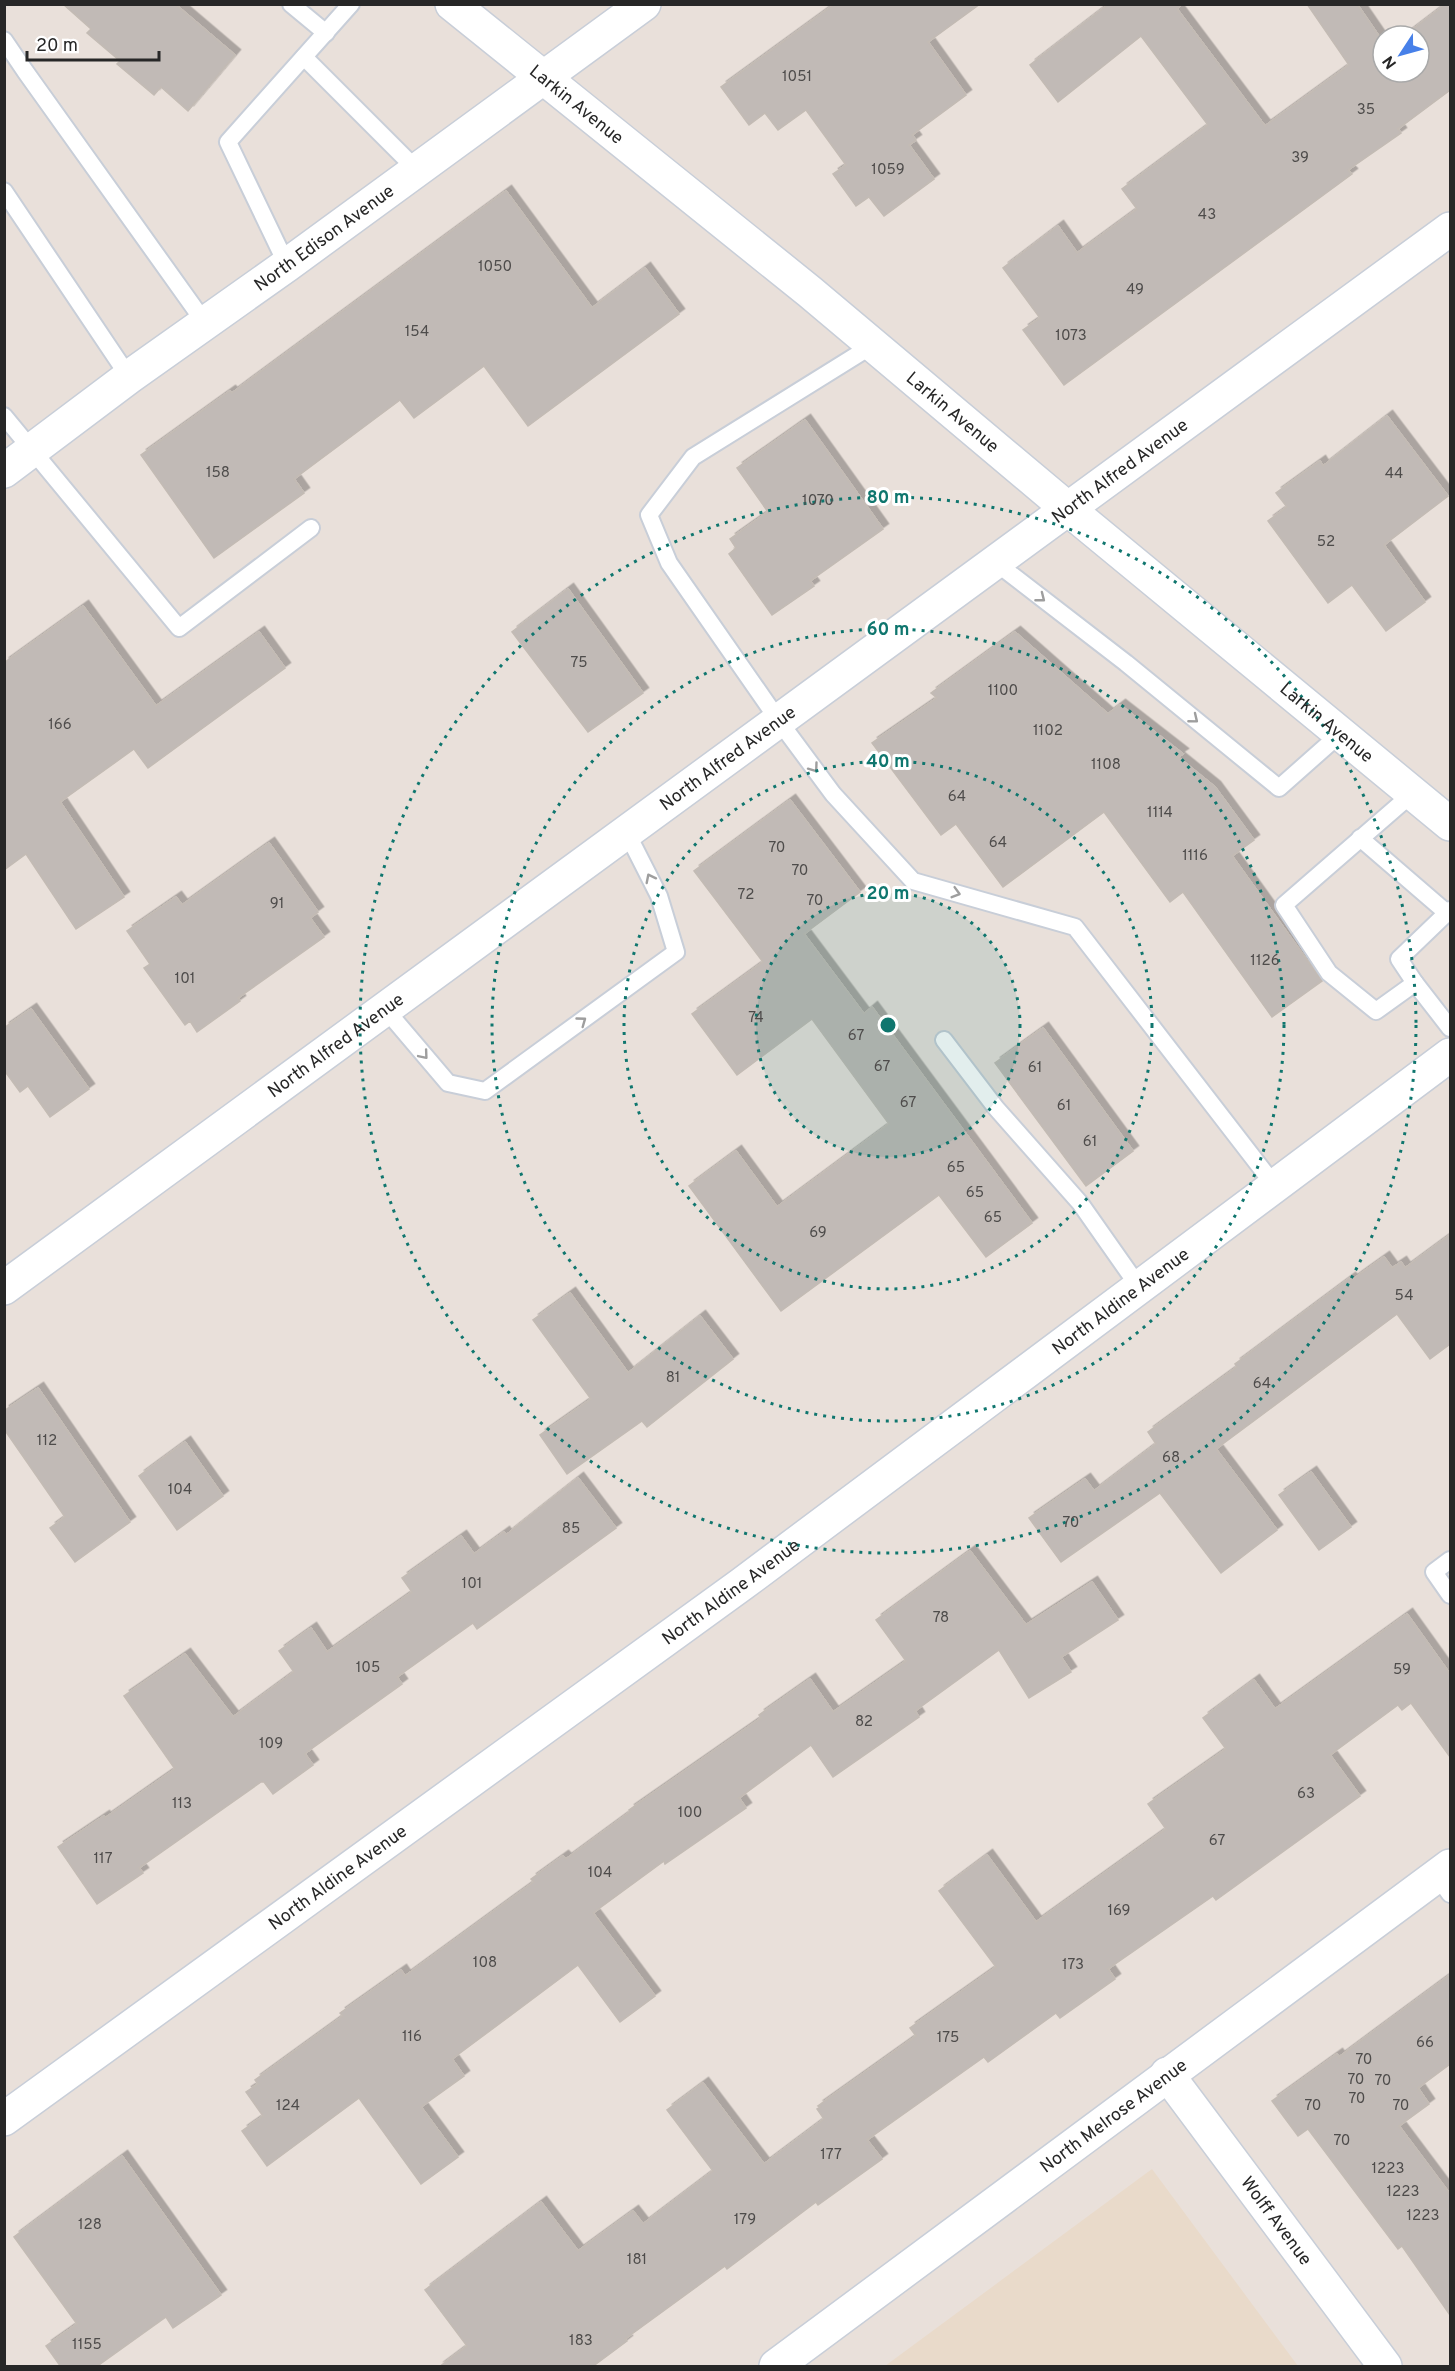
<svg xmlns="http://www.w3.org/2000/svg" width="1455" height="2371" viewBox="0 0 1455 2371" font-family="Overpass,sans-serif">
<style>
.education{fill:#e9daca}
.building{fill:#c1bab6;stroke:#c3bbb4;stroke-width:1.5;filter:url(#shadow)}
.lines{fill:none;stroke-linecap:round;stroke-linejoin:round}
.lane-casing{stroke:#c8ced8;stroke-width:20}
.street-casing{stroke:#c8ced8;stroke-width:36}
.secondary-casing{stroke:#c8ced8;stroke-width:36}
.lane{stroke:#fff;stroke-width:16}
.street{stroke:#fff;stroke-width:33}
.secondary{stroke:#fff;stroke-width:33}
.oneway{stroke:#9e9e9e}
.ring{fill:none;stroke:#0f766e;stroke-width:3;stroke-dasharray:3 6}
.labels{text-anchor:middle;stroke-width:6;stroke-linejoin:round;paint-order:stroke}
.number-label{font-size:15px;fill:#4e4c4b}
.street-label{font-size:18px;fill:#272727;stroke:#fff}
.centre{fill:#0f766e;stroke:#fff;stroke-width:3}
.ring-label{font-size:18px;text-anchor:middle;font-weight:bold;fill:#0f766e;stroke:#fff;stroke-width:6;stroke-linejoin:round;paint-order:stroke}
</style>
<defs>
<filter id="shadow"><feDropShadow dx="5.5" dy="-5.5" stdDeviation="0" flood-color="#0004"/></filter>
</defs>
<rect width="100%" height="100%" fill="#e9e0da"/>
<path class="education" d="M 1152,2169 L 1298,2366 L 885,2366 Z"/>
<g class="building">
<path d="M 63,4 L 175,4 L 235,55 L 188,111 L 161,87 L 154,95 L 117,64 L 120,61 L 87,33 L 91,29 Z"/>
<path d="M 835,4 L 980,4 L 928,42 L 966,95 L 912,135 L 916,140 L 909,145 L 934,179 L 884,216 L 869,197 L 856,206 L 833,174 L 846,165 L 806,110 L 778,130 L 765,113 L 749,125 L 721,87 Z"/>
<path d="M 1109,4 L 1182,4 L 1177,9 L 1265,126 L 1349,65 L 1307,4 L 1357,4 L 1383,42 L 1383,72 L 1419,72 L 1419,36 L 1404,36 L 1446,4 L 1450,4 L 1450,90 L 1398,129 L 1401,133 L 1348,170 L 1352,174 L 1064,385 L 1023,330 L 1040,318 L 1003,268 L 1058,226 L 1077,253 L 1137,209 L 1122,189 L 1208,125 L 1141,36 L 1058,102 L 1030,65 Z"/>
<path d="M 506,191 L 592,308 L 645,268 L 679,314 L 528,426 L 484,366 L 414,418 L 400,400 L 294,479 L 304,493 L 214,558 L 141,455 L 230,391 L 232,393 Z"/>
<path d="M 1387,416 L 1448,496 L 1384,545 L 1425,602 L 1386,631 L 1352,585 L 1328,603 L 1268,521 L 1287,507 L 1276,493 L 1320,461 L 1323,466 Z"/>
<path d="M 805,420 L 883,529 L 810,581 L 814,586 L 772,615 L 729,554 L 736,548 L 730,539 L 768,512 L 737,468 Z"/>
<path d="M 568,589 L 643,693 L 588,732 L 512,632 Z"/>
<path d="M 83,606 L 156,706 L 259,632 L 285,668 L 148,768 L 134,749 L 60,802 L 124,897 L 76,929 L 26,854 L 4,870 L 4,663 Z"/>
<path d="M 1015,632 L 1108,714 L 1120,705 L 1183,754 L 1178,757 L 1215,787 L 1254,840 L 1232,856 L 1322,981 L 1272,1017 L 1183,892 L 1170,902 L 1104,812 L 1003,887 L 956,824 L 941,835 L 872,743 L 937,698 L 931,693 Z"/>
<path d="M 790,800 L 860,892 L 804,934 L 864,1014 L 872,1007 L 1032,1223 L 986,1257 L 939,1195 L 781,1311 L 689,1186 L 736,1151 L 777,1207 L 889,1124 L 812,1019 L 737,1075 L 692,1014 L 763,962 L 694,871 Z"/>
<path d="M 269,843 L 318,912 L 310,918 L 324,937 L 238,998 L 240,1001 L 197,1032 L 190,1021 L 185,1025 L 144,968 L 150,964 L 127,931 L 176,897 L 182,905 Z"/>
<path d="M 31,1009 L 89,1089 L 50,1117 L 28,1086 L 20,1092 L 4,1070 L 4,1028 Z"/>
<path d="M 1043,1028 L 1133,1151 L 1086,1186 L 995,1063 Z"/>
<path d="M 1450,1235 L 1450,1344 L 1430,1359 L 1397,1314 L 1216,1449 L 1277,1530 L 1221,1573 L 1160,1493 L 1061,1562 L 1029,1518 L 1085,1479 L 1094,1491 L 1156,1444 L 1148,1432 L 1237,1367 L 1235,1364 L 1350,1278 L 1352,1280 L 1384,1257 L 1392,1268 L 1401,1262 L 1405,1268 Z"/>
<path d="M 570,1293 L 628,1373 L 700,1316 L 733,1359 L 647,1427 L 642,1421 L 567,1474 L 540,1435 L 591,1399 L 533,1320 Z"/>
<path d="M 38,1388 L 130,1522 L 75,1562 L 50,1528 L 65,1517 L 4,1429 L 4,1411 Z"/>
<path d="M 185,1442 L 223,1496 L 177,1530 L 139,1476 Z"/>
<path d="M 1311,1472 L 1351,1527 L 1319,1550 L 1279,1495 Z"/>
<path d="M 578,1478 L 616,1528 L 477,1629 L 473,1623 L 397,1677 L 402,1684 L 307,1752 L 305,1754 L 313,1765 L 273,1794 L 264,1782 L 261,1782 L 139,1868 L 143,1873 L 97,1904 L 58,1847 L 104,1816 L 105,1818 L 175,1769 L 124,1696 L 185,1654 L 233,1717 L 294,1672 L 279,1651 L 311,1628 L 327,1652 L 412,1592 L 402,1578 L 461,1536 L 474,1554 L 504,1532 L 506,1535 Z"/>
<path d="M 970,1551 L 1026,1625 L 1092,1582 L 1118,1620 L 1061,1657 L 1071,1672 L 1029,1698 L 999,1650 L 915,1711 L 919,1717 L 833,1777 L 811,1745 L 739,1798 L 746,1808 L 665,1864 L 664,1861 L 593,1913 L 655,1996 L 620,2022 L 578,1965 L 452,2059 L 464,2076 L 421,2107 L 458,2157 L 421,2184 L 359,2098 L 267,2166 L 242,2131 L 263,2116 L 246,2092 L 258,2084 L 255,2080 L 343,2016 L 340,2013 L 401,1970 L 405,1976 L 534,1882 L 531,1879 L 563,1856 L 566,1859 L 630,1812 L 629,1810 L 761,1718 L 759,1715 L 810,1679 L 833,1712 L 906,1661 L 876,1620 Z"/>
<path d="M 1407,1614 L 1450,1674 L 1450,1757 L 1411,1703 L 1402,1710 L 1398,1705 L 1330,1755 L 1360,1796 L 1216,1900 L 1213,1896 L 1108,1969 L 1115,1979 L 1060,2018 L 1056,2013 L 988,2062 L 984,2057 L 867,2140 L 882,2159 L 818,2205 L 816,2202 L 727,2269 L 725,2266 L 625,2339 L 627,2341 L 592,2367 L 439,2367 L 467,2346 L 425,2290 L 541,2202 L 578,2251 L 633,2211 L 643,2224 L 713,2171 L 667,2110 L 703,2083 L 764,2164 L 824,2119 L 817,2109 L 820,2107 L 818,2106 L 916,2036 L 910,2028 L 996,1967 L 939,1891 L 987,1855 L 1036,1922 L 1166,1829 L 1148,1804 L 1226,1749 L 1203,1718 L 1254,1680 L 1275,1709 Z"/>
<path d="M 1450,1975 L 1450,2064 L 1418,2088 L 1429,2104 L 1399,2126 L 1450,2194 L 1450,2315 L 1402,2246 L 1398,2249 L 1308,2129 L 1298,2136 L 1272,2101 L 1337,2054 L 1339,2057 Z"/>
<path d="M 122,2156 L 221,2295 L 173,2328 L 166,2317 L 96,2367 L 61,2367 L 46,2346 L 77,2324 L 14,2237 Z"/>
</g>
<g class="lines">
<g class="lane-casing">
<g id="lane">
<path d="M 291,4 L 326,33"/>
<path d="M 4,40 L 25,71 L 205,323"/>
<path d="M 304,57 L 418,171"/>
<path d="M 4,191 L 129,377"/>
<path d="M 287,265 L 228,142 L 351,4"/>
<path d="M 873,345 L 693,457 L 649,515 L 669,563 L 779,721 L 833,794 L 913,881 L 1075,927 L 1275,1186"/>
<path d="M 4,416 L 179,628 L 311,528"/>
<path d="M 995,562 L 1126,663 L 1279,788 L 1340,734"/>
<path d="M 1413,793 L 1284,905 L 1329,973 L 1376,1011 L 1415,983 L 1450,1028"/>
<path d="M 1360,838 L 1447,913"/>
<path d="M 1415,983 L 1399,959 L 1450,910"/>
<path d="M 386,1010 L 448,1083 L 485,1091 L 676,952 L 659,896 L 627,833"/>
<path d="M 944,1040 L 996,1108 L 1080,1203 L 1139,1287"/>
<path d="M 1450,1560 L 1434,1572 L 1450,1595"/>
<path d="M 1437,1876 L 1450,1894"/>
</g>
</g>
<g class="street-casing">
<g id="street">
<path id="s1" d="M 4,471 L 129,377 L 287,265 L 644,4"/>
<path id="s2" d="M 4,1288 L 1450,229"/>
<path id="s3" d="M 1167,2074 L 1385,2366"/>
<path id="s4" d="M 4,2119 L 742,1584 L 1450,1055"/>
<path id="s5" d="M 776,2366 L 1450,1866"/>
</g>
</g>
<g class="secondary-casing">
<g id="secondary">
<path id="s6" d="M 452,4 L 810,292 L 1068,509 L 1450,824"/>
</g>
</g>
<use href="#lane" class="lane"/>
<use href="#street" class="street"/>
<use href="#secondary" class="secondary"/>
</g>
<defs><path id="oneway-chevron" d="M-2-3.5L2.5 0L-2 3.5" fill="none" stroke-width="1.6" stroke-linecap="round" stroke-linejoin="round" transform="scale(1.5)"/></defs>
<g class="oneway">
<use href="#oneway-chevron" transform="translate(1041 598) rotate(38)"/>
<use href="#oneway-chevron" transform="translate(1194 719) rotate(39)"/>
<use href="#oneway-chevron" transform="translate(814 768) rotate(54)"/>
<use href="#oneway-chevron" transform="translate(650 878) rotate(-117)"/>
<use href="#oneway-chevron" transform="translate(956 893) rotate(16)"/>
<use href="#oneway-chevron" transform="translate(582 1021) rotate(-36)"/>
<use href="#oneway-chevron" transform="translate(424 1055) rotate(50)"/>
</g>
<circle cx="888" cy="1025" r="132" fill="#0f766e" fill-opacity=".12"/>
<g class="ring">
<circle cx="888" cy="1025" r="132"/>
<circle cx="888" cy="1025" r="264"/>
<circle cx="888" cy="1025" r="396"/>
<circle cx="888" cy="1025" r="528"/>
</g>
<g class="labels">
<g class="number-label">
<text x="797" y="81">1051</text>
<text x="1366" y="114">35</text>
<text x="1300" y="162">39</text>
<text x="888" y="174">1059</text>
<text x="1207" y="219">43</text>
<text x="495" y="271">1050</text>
<text x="1135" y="294">49</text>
<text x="417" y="336">154</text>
<text x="1071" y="340">1073</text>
<text x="218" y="477">158</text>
<text x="1394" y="478">44</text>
<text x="818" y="505">1070</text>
<text x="1326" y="546">52</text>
<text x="579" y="667">75</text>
<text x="1003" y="695">1100</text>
<text x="60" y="729">166</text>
<text x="1048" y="735">1102</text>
<text x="1106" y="769">1108</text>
<text x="957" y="801">64</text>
<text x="1160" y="817">1114</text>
<text x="998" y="847">64</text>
<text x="777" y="852">70</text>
<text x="1195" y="860">1116</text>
<text x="800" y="875">70</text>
<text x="746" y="899">72</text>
<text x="815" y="905">70</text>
<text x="277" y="908">91</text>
<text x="1265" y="965">1126</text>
<text x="185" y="983">101</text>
<text x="756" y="1022">74</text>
<text x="856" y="1040">67</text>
<text x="882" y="1071">67</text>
<text x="1035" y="1072">61</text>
<text x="908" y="1107">67</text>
<text x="1064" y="1110">61</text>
<text x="1090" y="1146">61</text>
<text x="956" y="1172">65</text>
<text x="975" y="1197">65</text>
<text x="993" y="1222">65</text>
<text x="818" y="1237">69</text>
<text x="1404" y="1300">54</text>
<text x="673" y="1382">81</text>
<text x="1262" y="1388">64</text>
<text x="47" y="1445">112</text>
<text x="1171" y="1462">68</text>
<text x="180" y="1494">104</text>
<text x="1071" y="1527">70</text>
<text x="571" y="1533">85</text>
<text x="472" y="1588">101</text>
<text x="941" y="1622">78</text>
<text x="368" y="1672">105</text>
<text x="1402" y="1674">59</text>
<text x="864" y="1726">82</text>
<text x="271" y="1748">109</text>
<text x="1306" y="1798">63</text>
<text x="182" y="1808">113</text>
<text x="690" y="1817">100</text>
<text x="1217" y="1845">67</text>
<text x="103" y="1863">117</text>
<text x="600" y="1877">104</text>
<text x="1119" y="1915">169</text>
<text x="485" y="1967">108</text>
<text x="1073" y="1969">173</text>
<text x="412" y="2041">116</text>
<text x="948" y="2042">175</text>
<text x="1425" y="2047">66</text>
<text x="1364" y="2064">70</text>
<text x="1356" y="2084">70</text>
<text x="1383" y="2085">70</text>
<text x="1357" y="2103">70</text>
<text x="288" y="2110">124</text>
<text x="1313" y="2110">70</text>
<text x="1401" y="2110">70</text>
<text x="1342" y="2145">70</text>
<text x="831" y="2159">177</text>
<text x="1388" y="2173">1223</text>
<text x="1403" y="2196">1223</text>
<text x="1423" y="2220">1223</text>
<text x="745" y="2224">179</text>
<text x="90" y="2229">128</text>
<text x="637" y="2264">181</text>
<text x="581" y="2345">183</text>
<text x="87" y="2349">1155</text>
</g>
<g class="street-label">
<text dy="6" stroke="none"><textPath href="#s6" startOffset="160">Larkin Avenue</textPath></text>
<text dy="6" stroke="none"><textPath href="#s1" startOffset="396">North Edison Avenue</textPath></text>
<text dy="6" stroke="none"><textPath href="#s6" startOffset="646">Larkin Avenue</textPath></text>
<text dy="6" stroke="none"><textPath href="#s2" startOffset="1383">North Alfred Avenue</textPath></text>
<text dy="6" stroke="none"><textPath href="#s6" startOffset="1132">Larkin Avenue</textPath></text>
<text dy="6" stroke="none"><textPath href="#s2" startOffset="897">North Alfred Avenue</textPath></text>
<text dy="6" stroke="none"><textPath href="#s2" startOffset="411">North Alfred Avenue</textPath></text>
<text dy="6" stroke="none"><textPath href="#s4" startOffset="1384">North Aldine Avenue</textPath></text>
<text dy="6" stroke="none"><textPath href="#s4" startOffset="898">North Aldine Avenue</textPath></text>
<text dy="6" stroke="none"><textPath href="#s4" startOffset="412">North Aldine Avenue</textPath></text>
<text dy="6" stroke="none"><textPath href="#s5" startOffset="420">North Melrose Avenue</textPath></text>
<text dy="6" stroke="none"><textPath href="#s3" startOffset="183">Wolff Avenue</textPath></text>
</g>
</g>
<circle cx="888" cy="1025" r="9" class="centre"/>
<g class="ring-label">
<text x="888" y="503">80 m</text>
<text x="888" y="635">60 m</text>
<text x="888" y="767">40 m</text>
<text x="888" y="899">20 m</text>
</g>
<rect width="1455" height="2371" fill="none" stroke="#272727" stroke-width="12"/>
<g transform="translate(1401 54) rotate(234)"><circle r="28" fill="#ffffff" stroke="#a9a9a9" stroke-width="1.5"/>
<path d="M0-4.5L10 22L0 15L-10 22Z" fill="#4780e9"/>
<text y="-9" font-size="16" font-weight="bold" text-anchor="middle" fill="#272727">N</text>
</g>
<path d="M27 51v9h132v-9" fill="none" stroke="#272727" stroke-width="3"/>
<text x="36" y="51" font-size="18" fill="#272727" stroke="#ffffff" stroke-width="4.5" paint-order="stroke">20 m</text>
</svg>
